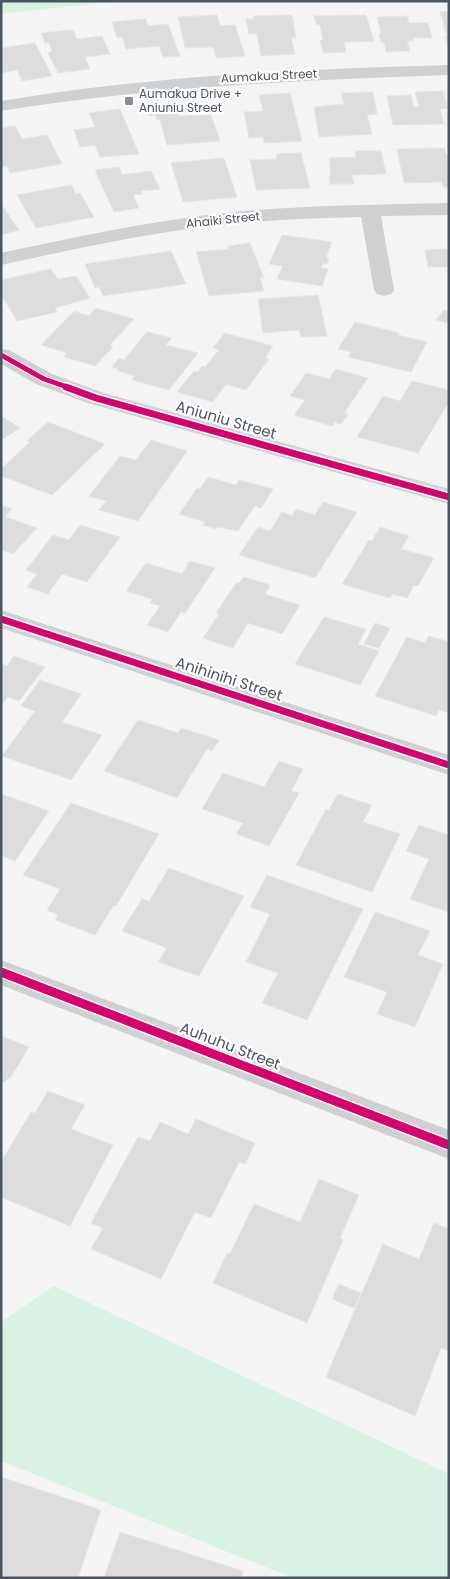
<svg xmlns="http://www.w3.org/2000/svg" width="450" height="1579" viewBox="0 0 450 1579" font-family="Poppins,sans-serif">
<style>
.green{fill:#d9f2e3}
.building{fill:#ddddde;stroke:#e5e6e7}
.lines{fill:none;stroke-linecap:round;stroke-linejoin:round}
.minor{fill:#ced0d2;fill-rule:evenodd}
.cycleway-far2-casing{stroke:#fff;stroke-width:7}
.cycleway-far1-casing{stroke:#fff;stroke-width:10}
.cycleway-casing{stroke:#fff;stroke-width:12}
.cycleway-far2{stroke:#d6006c;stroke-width:5}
.cycleway-far1{stroke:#d6006c;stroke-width:7}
.cycleway{stroke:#d6006c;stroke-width:9}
.poi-dot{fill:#868d94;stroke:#fff;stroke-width:2}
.labels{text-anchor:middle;stroke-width:4.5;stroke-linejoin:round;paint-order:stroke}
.far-street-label{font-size:12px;fill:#4a5661;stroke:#fff}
.far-poi-label{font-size:12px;fill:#4a5661;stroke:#fff;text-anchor:start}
.street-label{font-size:15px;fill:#4a5661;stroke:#fff}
</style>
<rect width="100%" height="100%" fill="#f4f4f4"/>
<g class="green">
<path d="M 1,1 L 118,1 L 1,14 Z"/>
<path d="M 54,1286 L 449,1474 L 449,1578 L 293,1578 L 1,1461 L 1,1322 Z"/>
</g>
<g class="building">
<path d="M 449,11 L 449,48 L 448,48 L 445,36 L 447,36 L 440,12 Z"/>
<path d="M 217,15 L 220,26 L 235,25 L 245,56 L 216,58 L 214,48 L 210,47 L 185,48 L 178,17 Z"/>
<path d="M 292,15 L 296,38 L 291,38 L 295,54 L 261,56 L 257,34 L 249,34 L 246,19 L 254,19 L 254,16 Z"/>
<path d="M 366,15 L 374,41 L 344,42 L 346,52 L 323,53 L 320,40 L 323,40 L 320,25 L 316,25 L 314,16 Z"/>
<path d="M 407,16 L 409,23 L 428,23 L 432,38 L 413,38 L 413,41 L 407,41 L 410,51 L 386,52 L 384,42 L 381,42 L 379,34 L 381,34 L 377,17 Z"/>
<path d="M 146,19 L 148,26 L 168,24 L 180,56 L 163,57 L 159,46 L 126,49 L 122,37 L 117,38 L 112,22 Z"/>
<path d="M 73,30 L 77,39 L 102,36 L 110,54 L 85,57 L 90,69 L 58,73 L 48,53 L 52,52 L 49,43 L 45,43 L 41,33 Z"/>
<path d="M 35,43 L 52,76 L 22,81 L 17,70 L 1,73 L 1,48 Z"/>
<path d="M 443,91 L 448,109 L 440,109 L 444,124 L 393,125 L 387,96 L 411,95 L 414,107 L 419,107 L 415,92 Z"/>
<path d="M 373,92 L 377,114 L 367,115 L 372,134 L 319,137 L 314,107 L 344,104 L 342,93 Z"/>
<path d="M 290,93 L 302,141 L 264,143 L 263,137 L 249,138 L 244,112 L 263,111 L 259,95 Z"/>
<path d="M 176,105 L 179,116 L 211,115 L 220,141 L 167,145 L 160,120 L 157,120 L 155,115 L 149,116 L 146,107 Z"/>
<path d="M 120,109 L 139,154 L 100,157 L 95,145 L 80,147 L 74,130 L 95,127 L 89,113 Z"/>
<path d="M 15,126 L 22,139 L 47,135 L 62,164 L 10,173 L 7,166 L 1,167 L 1,128 Z"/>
<path d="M 444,148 L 446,155 L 449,155 L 449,187 L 443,187 L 442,182 L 404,183 L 397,149 Z"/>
<path d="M 355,151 L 381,151 L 386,174 L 352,175 L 354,184 L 330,184 L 329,176 L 331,176 L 329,158 L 356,157 Z"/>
<path d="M 301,153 L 310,188 L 256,190 L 250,160 L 277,159 L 276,154 Z"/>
<path d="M 224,158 L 237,197 L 183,202 L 171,163 Z"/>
<path d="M 119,167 L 122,175 L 151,171 L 160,189 L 141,191 L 143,194 L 133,195 L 139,208 L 114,212 L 95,170 Z"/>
<path d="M 71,185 L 76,194 L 80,193 L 94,217 L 36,228 L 17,195 Z"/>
<path d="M 1,204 L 19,230 L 1,235 Z"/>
<path d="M 282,235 L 332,242 L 326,258 L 329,258 L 327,264 L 323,264 L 321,268 L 328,269 L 322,286 L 277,279 L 283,266 L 269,264 Z"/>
<path d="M 250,243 L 264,278 L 260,278 L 264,291 L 209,296 L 196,252 L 229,249 L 228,246 Z"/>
<path d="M 449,249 L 449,267 L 428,267 L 425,250 Z"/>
<path d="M 171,251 L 186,284 L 103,296 L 99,287 L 95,288 L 85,264 Z"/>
<path d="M 51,269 L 58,279 L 76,276 L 90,298 L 55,308 L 57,312 L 17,321 L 1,294 L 1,280 Z"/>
<path d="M 318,295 L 327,336 L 301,337 L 299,330 L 263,333 L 258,299 Z"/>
<path d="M 96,308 L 134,319 L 110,345 L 113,347 L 95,366 L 64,357 L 67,353 L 41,345 L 74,311 L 89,316 Z"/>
<path d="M 444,310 L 449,311 L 449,323 L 436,320 Z"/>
<path d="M 355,322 L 399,333 L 398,335 L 427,342 L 411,372 L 348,357 L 351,352 L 338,349 Z"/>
<path d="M 147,332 L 172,338 L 166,345 L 198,353 L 169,390 L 132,380 L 135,376 L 118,371 L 119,369 L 112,367 L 119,358 L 124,360 Z"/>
<path d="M 225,333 L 273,346 L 265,358 L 269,359 L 246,390 L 226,384 L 213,402 L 177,392 L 194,371 L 198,372 L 202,366 L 205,367 L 219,350 L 213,348 Z"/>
<path d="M 336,369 L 368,378 L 344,413 L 348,414 L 341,424 L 335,422 L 332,426 L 294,415 L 305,400 L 290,396 L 306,373 L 329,379 Z"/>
<path d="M 412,381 L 449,390 L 449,402 L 418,453 L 357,437 L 383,396 L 400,401 Z"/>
<path d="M 1,416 L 20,428 L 1,440 Z"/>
<path d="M 48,422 L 105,444 L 52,495 L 1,476 L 1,469 L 30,442 L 27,441 Z"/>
<path d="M 151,440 L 187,451 L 138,521 L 99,510 L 106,501 L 89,496 L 120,456 L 136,460 Z"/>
<path d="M 208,477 L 236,485 L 239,480 L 273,489 L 261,508 L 255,506 L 238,531 L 217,527 L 215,529 L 203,525 L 205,522 L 179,514 L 197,488 L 200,489 Z"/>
<path d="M 323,502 L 357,512 L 315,578 L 239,555 L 258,527 L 270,531 L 282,512 L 292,516 L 296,509 L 315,515 Z"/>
<path d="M 1,505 L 12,509 L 5,517 L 37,528 L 13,554 L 1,550 Z"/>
<path d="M 80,525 L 120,537 L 87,582 L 62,574 L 48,594 L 27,587 L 37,574 L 26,570 L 53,535 L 69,540 Z"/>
<path d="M 380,527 L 409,536 L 401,549 L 434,558 L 418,586 L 414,585 L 407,598 L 393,594 L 390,598 L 342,584 L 369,540 L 372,541 Z"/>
<path d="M 190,561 L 215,568 L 185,613 L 181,612 L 168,632 L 147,625 L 160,606 L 150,603 L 152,599 L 126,591 L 146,563 L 182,574 Z"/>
<path d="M 244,577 L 270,585 L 265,594 L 300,605 L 282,634 L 248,623 L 233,648 L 203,638 L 219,614 L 216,613 L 237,582 L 239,583 Z"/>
<path d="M 324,617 L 366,629 L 358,644 L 379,651 L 360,685 L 295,664 Z"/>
<path d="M 375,623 L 390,628 L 379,648 L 364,644 Z"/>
<path d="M 429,636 L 449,642 L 449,713 L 439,710 L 436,716 L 375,696 L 407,637 L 425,643 Z"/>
<path d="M 14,656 L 45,667 L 19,701 L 8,697 L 1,706 L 1,664 L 7,666 Z"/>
<path d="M 40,680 L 81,694 L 62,722 L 102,735 L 71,780 L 2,756 L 35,711 L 21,706 Z"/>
<path d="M 138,720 L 178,733 L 181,728 L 219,740 L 212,751 L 207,749 L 177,798 L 104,771 Z"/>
<path d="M 279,761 L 303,769 L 291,791 L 299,793 L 269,846 L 236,834 L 243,823 L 202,809 L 223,773 L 264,787 Z"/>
<path d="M 1,794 L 49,811 L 15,861 L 1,855 Z"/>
<path d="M 338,794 L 372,805 L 363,822 L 400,834 L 372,892 L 296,865 L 326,809 L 329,810 Z"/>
<path d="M 71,803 L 159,834 L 116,906 L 114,905 L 95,935 L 55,920 L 58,915 L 47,910 L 60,889 L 23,875 Z"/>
<path d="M 419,825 L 449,835 L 449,912 L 410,899 L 429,859 L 406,851 Z"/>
<path d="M 169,868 L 244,896 L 199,976 L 158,962 L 167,948 L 122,931 L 142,899 L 149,901 Z"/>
<path d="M 267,875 L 363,909 L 307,1020 L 262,1003 L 278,973 L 246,962 L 270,914 L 250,907 Z"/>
<path d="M 375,912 L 430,931 L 418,955 L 443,964 L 415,1027 L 377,1014 L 387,992 L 344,977 Z"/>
<path d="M 1,1036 L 29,1047 L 11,1077 L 1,1084 Z"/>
<path d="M 48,1091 L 85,1105 L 71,1129 L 113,1145 L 70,1226 L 1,1197 L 1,1162 L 31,1112 L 35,1113 Z"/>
<path d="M 196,1119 L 255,1143 L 245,1164 L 239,1162 L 211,1218 L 195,1212 L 161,1279 L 91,1249 L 103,1228 L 91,1223 L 138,1137 L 150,1141 L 160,1122 L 188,1134 Z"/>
<path d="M 319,1179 L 359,1195 L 340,1238 L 343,1240 L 307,1323 L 213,1283 L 227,1253 L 230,1254 L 254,1204 L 300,1222 Z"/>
<path d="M 434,1223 L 449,1229 L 449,1351 L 441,1348 L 415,1416 L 326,1377 L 383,1244 L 419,1259 Z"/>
<path d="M 339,1284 L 361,1293 L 354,1308 L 332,1299 Z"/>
<path d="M 1,1477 L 101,1510 L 78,1578 L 1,1578 Z"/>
<path d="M 120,1532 L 243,1571 L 241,1578 L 104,1578 Z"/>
</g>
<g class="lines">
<g class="minor">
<path d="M 449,65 L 449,75 C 299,80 150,87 1,111 L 1,101 C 150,76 299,69 449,65 Z"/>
<path d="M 449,203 L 449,215 L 381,216 L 394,290 L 391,294 L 384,296 L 377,294 L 374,290 L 361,217 C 306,218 250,221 195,228 C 130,237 65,251 1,265 L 1,253 C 75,237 150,221 225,213 C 299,205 374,205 449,203 Z"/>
<path d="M 1,349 L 9,350 L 52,374 L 104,393 L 449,489 L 449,504 L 88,403 L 36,384 L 1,364 Z"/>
<path d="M 1,610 L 449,755 L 449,775 L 1,628 Z"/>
<path d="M 1,960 L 449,1130 L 449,1159 L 1,985 Z"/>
</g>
<g class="cycleway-far2-casing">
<path id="cycleway-far2" d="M 1,355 L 44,379 L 70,388"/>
</g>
<g class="cycleway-far1-casing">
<g id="cycleway-far1">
<path d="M 66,387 L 96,398 L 449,497"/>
<path d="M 1,619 L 449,765"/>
</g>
</g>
<g class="cycleway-casing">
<path id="cycleway" d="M 1,972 L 449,1145"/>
</g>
<use href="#cycleway-far2" class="cycleway-far2"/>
<use href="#cycleway-far1" class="cycleway-far1"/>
<use href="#cycleway" class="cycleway"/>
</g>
<rect class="poi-dot" x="124" y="96" width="10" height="10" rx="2.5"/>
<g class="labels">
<g class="far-street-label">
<text transform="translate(269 76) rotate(-3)" y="4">Aumakua Street</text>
<text transform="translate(223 220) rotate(-6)" y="4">Ahaiki Street</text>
</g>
<g class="far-poi-label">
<text x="139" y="98">Aumakua Drive +<tspan x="139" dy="14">Aniuniu Street</tspan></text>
</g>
<g class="street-label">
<text transform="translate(226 420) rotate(16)" y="5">Aniuniu Street</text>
<text transform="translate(229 679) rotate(18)" y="5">Anihinihi Street</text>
<text transform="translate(230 1046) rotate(21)" y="5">Auhuhu Street</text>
</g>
</g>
<rect width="450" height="1579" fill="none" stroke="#4a5661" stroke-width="5"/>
</svg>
